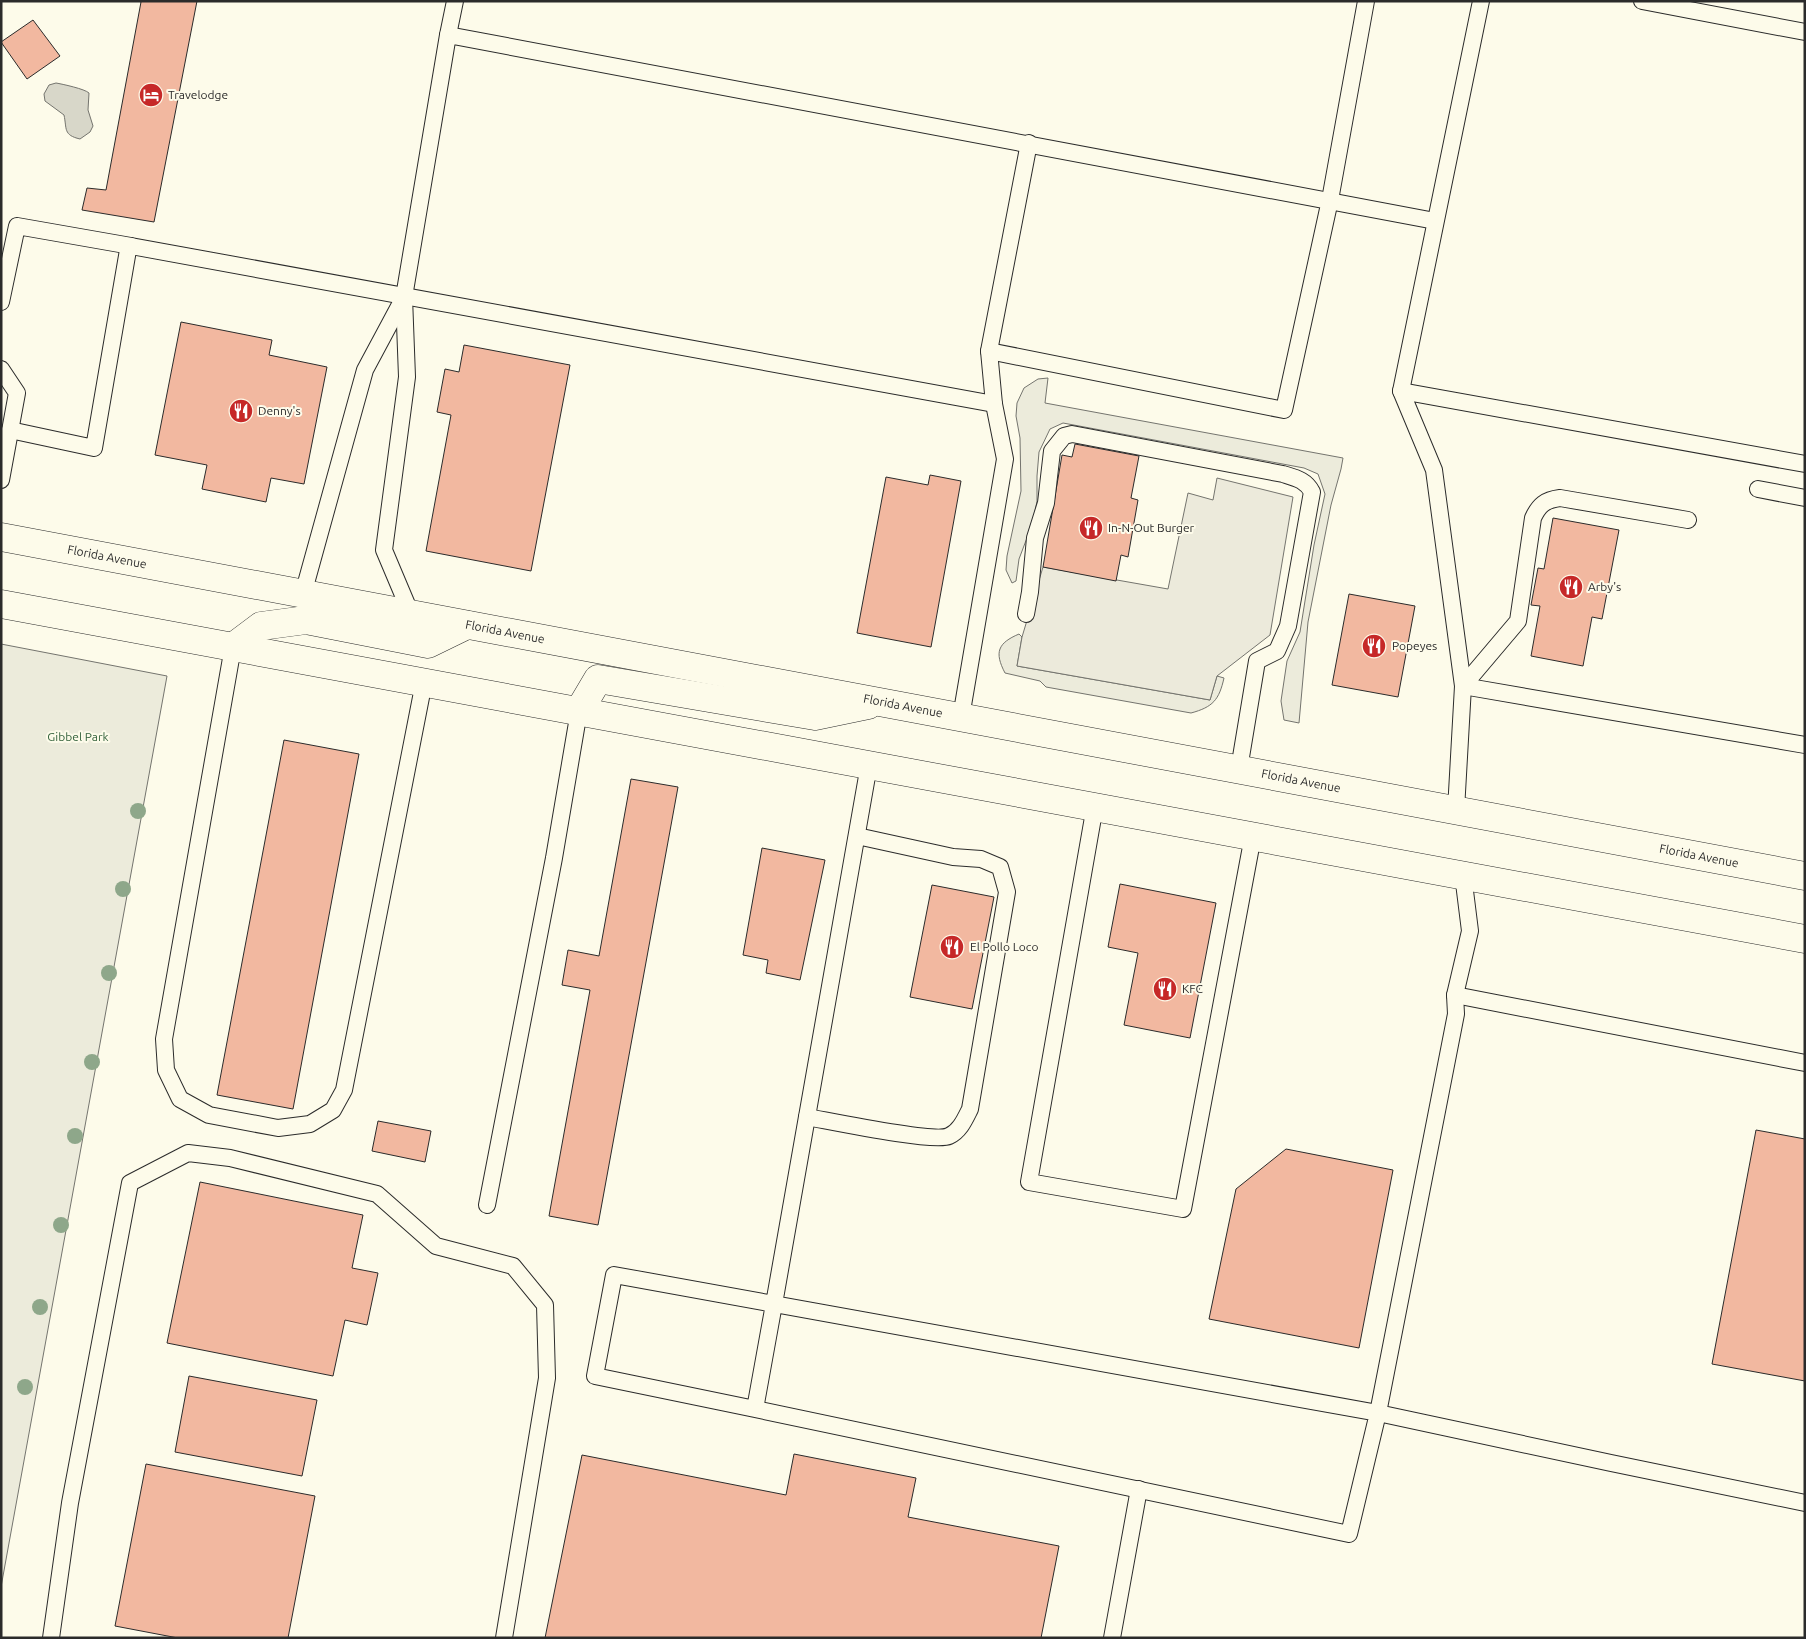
<svg xmlns="http://www.w3.org/2000/svg" width="1806" height="1639" viewBox="0 0 1806 1639" font-family="Ubuntu,sans-serif">
<style>
.green{fill:#ecebdb;stroke:#74746e}
.parking{fill:#eceadb;stroke:#74746e}
.water{fill:#d8d7c9;stroke:#74746e}
.building{fill:#f2b8a0;stroke:#2b2b2b}
.lines{fill:none;stroke-linecap:round;stroke-linejoin:round}
.service-casing{stroke:#2b2b2b;stroke-width:18}
.primary-casing{stroke:#2b2b2b;stroke-width:29}
.service{stroke:#fdfbea;stroke-width:16}
.primary{stroke:#fdfbea;stroke-width:28}
.tree{fill:#8ea78a}
.labels{text-anchor:middle;stroke-width:4;stroke-linejoin:round;paint-order:stroke}
.poi-label{font-size:12px;fill:#2b2b2b;stroke:#fdfbea;text-anchor:start}
.street-label{font-size:12px;fill:#2b2b2b;stroke:#fdfbea}
.park-label{font-size:12px;fill:#34623c;stroke:#fdfbea}
</style>
<rect width="100%" height="100%" fill="#fdfbea"/>
<g class="green">
<path d="M 1048,378 L 1045,403 L 1343,458 L 1341,469 L 1331,505 L 1308,622 L 1299,723 L 1284,720 L 1281,701 L 1287,661 L 1300,632 L 1314,545 L 1325,494 L 1318,474 L 1304,468 L 1063,423 L 1050,429 L 1039,452 L 1037,476 L 1037,501 L 1033,522 L 1019,559 L 1016,581 L 1012,583 L 1006,570 L 1007,556 L 1021,491 L 1020,438 L 1016,416 L 1017,403 L 1024,388 L 1038,379 Z"/>
<path d="M 1019,634 L 1022,637 L 1017,666 L 1210,700 L 1217,676 L 1224,678 C 1219,700 1213,707 1191,713 L 1046,687 L 1040,681 L 1005,673 C 994,652 998,643 1019,634 Z"/>
<path d="M 1,644 L 167,676 L 1,1587 Z"/>
</g>
<path class="parking" d="M 1217,478 L 1293,497 L 1270,635 L 1217,676 L 1210,700 L 1017,666 L 1022,637 L 1043,567 L 1168,589 L 1188,493 L 1213,500 Z"/>
<path class="water" d="M 56,83 C 62,84 85,89 89,93 L 88,110 L 93,126 L 90,132 L 80,139 C 63,135 67,129 64,115 L 45,101 L 44,94 L 49,85 Z"/>
<g class="building">
<path d="M 139,1 L 197,1 L 154,222 L 82,210 L 87,188 L 106,190 L 141,2 Z"/>
<path d="M 33,20 L 60,56 L 27,79 L 1,42 Z"/>
<path d="M 181,322 L 272,340 L 269,355 L 327,367 L 304,484 L 271,478 L 266,502 L 202,489 L 207,465 L 155,455 Z"/>
<path d="M 464,345 L 570,365 L 531,571 L 426,551 L 451,415 L 437,412 L 445,369 L 459,372 Z"/>
<path d="M 1075,444 L 1139,456 L 1131,498 L 1138,500 L 1128,557 L 1121,555 L 1116,581 L 1043,567 L 1062,455 L 1072,457 Z"/>
<path d="M 930,475 L 961,481 L 931,647 L 857,633 L 886,477 L 928,485 Z"/>
<path d="M 1553,518 L 1619,530 L 1602,619 L 1592,617 L 1583,666 L 1531,656 L 1540,606 L 1531,605 L 1538,568 L 1544,569 Z"/>
<path d="M 1349,594 L 1415,606 L 1398,697 L 1332,685 Z"/>
<path d="M 284,740 L 359,754 L 293,1109 L 217,1095 Z"/>
<path d="M 631,779 L 678,787 L 598,1225 L 549,1216 L 590,990 L 562,985 L 568,950 L 599,956 Z"/>
<path d="M 762,848 L 825,860 L 800,980 L 766,973 L 768,960 L 743,955 Z"/>
<path d="M 1120,884 L 1216,903 L 1190,1038 L 1124,1025 L 1138,953 L 1108,947 Z"/>
<path d="M 932,885 L 994,897 L 972,1009 L 910,997 Z"/>
<path d="M 378,1121 L 431,1131 L 425,1162 L 372,1151 Z"/>
<path d="M 1756,1130 L 1805,1139 L 1805,1381 L 1712,1364 Z"/>
<path d="M 1286,1149 L 1393,1170 L 1359,1348 L 1209,1319 L 1236,1189 Z"/>
<path d="M 200,1182 L 363,1215 L 352,1268 L 378,1273 L 367,1325 L 345,1320 L 333,1376 L 167,1343 Z"/>
<path d="M 189,1376 L 317,1400 L 302,1476 L 175,1452 Z"/>
<path d="M 794,1454 L 916,1478 L 908,1517 L 1059,1546 L 1041,1638 L 545,1638 L 582,1455 L 786,1495 Z"/>
<path d="M 146,1464 L 315,1496 L 288,1638 L 178,1638 L 115,1626 Z"/>
</g>
<g class="lines">
<g class="service-casing">
<g id="service">
<path d="M 1642,1 L 1805,32"/>
<path d="M 448,35 L 455,1"/>
<path d="M 1,302 L 17,226 L 131,246"/>
<path d="M 989,351 L 1284,410 L 1330,200 L 1366,1"/>
<path d="M 1,369 L 17,393 L 1,480"/>
<path d="M 1401,391 L 1481,1"/>
<path d="M 10,430 L 94,448 L 128,250 L 131,246 L 994,404"/>
<path d="M 1758,489 L 1805,498"/>
<path d="M 1688,520 L 1560,498 C 1545,500 1539,505 1533,518 L 1518,621 L 1463,686 L 1805,745"/>
<path d="M 303,594 L 365,370 L 403,299"/>
<path d="M 411,614 L 384,550 L 407,377 L 404,297 L 448,35 L 1435,221"/>
<path d="M 1026,614 L 1030,592 L 1035,538 L 1046,503 L 1052,451 L 1064,436 L 1072,434 L 1283,474 C 1296,478 1306,480 1312,492 L 1288,626 L 1277,651 L 1257,661 L 1239,769"/>
<path d="M 233,647 L 164,1039 L 166,1070 L 180,1099 L 209,1115 L 278,1128 L 310,1124 L 333,1110 L 344,1090 L 424,682"/>
<path d="M 961,717 L 1005,459 L 994,404 L 989,351 L 1029,143"/>
<path d="M 1095,806 L 1029,1182 L 1183,1209 L 1253,836"/>
<path d="M 1456,810 L 1463,686 L 1434,470 L 1401,391 L 1805,464"/>
<path d="M 1463,875 L 1470,931 L 1455,995 L 1456,1014 L 1378,1413 L 1611,1463 L 1805,1503"/>
<path d="M 1455,995 L 1805,1063"/>
<path d="M 807,1117 C 830,1121 934,1143 949,1136 C 960,1131 965,1119 970,1109 L 1007,892 L 1000,867 L 981,859 L 953,857 L 857,836"/>
<path d="M 487,1205 L 554,858 L 579,711"/>
<path d="M 755,1409 L 595,1376 L 614,1275 L 774,1304 L 755,1409 L 1349,1534 L 1378,1413 L 774,1304 L 869,765"/>
<path d="M 51,1638 L 70,1503 L 130,1183 L 188,1153 L 230,1158 L 377,1194 L 436,1246 L 513,1266 L 545,1305 L 547,1378 L 504,1638"/>
<path d="M 1112,1638 L 1139,1489"/>
</g>
</g>
<g class="primary-casing">
<g id="primary">
<path d="M 1,537 L 1805,876"/>
<path d="M 1,604 L 1805,939"/>
<path d="M 233,647 L 261,626 L 306,620 L 428,644 L 467,625"/>
<path d="M 579,711 L 598,679 L 815,716 L 868,705"/>
</g>
</g>
<use href="#service" class="service"/>
<use href="#primary" class="primary"/>
</g>
<g class="tree">
<circle cx="138" cy="811" r="8"/>
<circle cx="123" cy="889" r="8"/>
<circle cx="109" cy="973" r="8"/>
<circle cx="92" cy="1062" r="8"/>
<circle cx="75" cy="1136" r="8"/>
<circle cx="61" cy="1225" r="8"/>
<circle cx="40" cy="1307" r="8"/>
<circle cx="25" cy="1387" r="8"/>
</g>
<defs>
<g id="hotel-disc" transform="scale(1.25)"><circle r="9.5" fill="#c62828" stroke="#fdfbea"/><path d="M-6-4.5h1.5V1H6V5H4.5V3h-9V5H-6ZM-4 0a1.8 1.8 0 1 1 3.6 0ZM.5 0V-2.5h3Q6-2.5 6 0Z" fill="#fff"/></g>
<g id="restaurant-disc" transform="scale(1.25)"><circle r="9.5" fill="#c62828" stroke="#fdfbea"/><path d="M-5-6h1v4h1v-4h1v4h1v-4h1v5L-1.5 .5V6h-2V.5L-5-1ZM5-6V6H3V1.5H1.5Q1.5-4 5-6Z" fill="#fff"/></g>
</defs>
<g fill-rule="evenodd">
<use href="#hotel-disc" x="151" y="95"/>
<use href="#restaurant-disc" x="241" y="411"/>
<use href="#restaurant-disc" x="1091" y="528"/>
<use href="#restaurant-disc" x="1571" y="587"/>
<use href="#restaurant-disc" x="1374" y="646"/>
<use href="#restaurant-disc" x="952" y="947"/>
<use href="#restaurant-disc" x="1165" y="989"/>
</g>
<g class="labels">
<g class="poi-label">
<text x="168" y="99">Travelodge</text>
<text x="258" y="415">Denny's</text>
<text x="1108" y="532">In-N-Out Burger</text>
<text x="1588" y="591">Arby's</text>
<text x="1392" y="650">Popeyes</text>
<text x="970" y="951">El Pollo Loco</text>
<text x="1182" y="993">KFC</text>
</g>
<g class="street-label">
<text transform="translate(107 557) rotate(11)" y="4">Florida Avenue</text>
<text transform="translate(505 632) rotate(11)" y="4">Florida Avenue</text>
<text transform="translate(903 706) rotate(11)" y="4">Florida Avenue</text>
<text transform="translate(1301 781) rotate(11)" y="4">Florida Avenue</text>
<text transform="translate(1699 856) rotate(11)" y="4">Florida Avenue</text>
</g>
<g class="park-label">
<text x="78" y="741">Gibbel Park</text>
</g>
</g>
<rect width="1806" height="1639" fill="none" stroke="#2b2b2b" stroke-width="5"/>
</svg>
